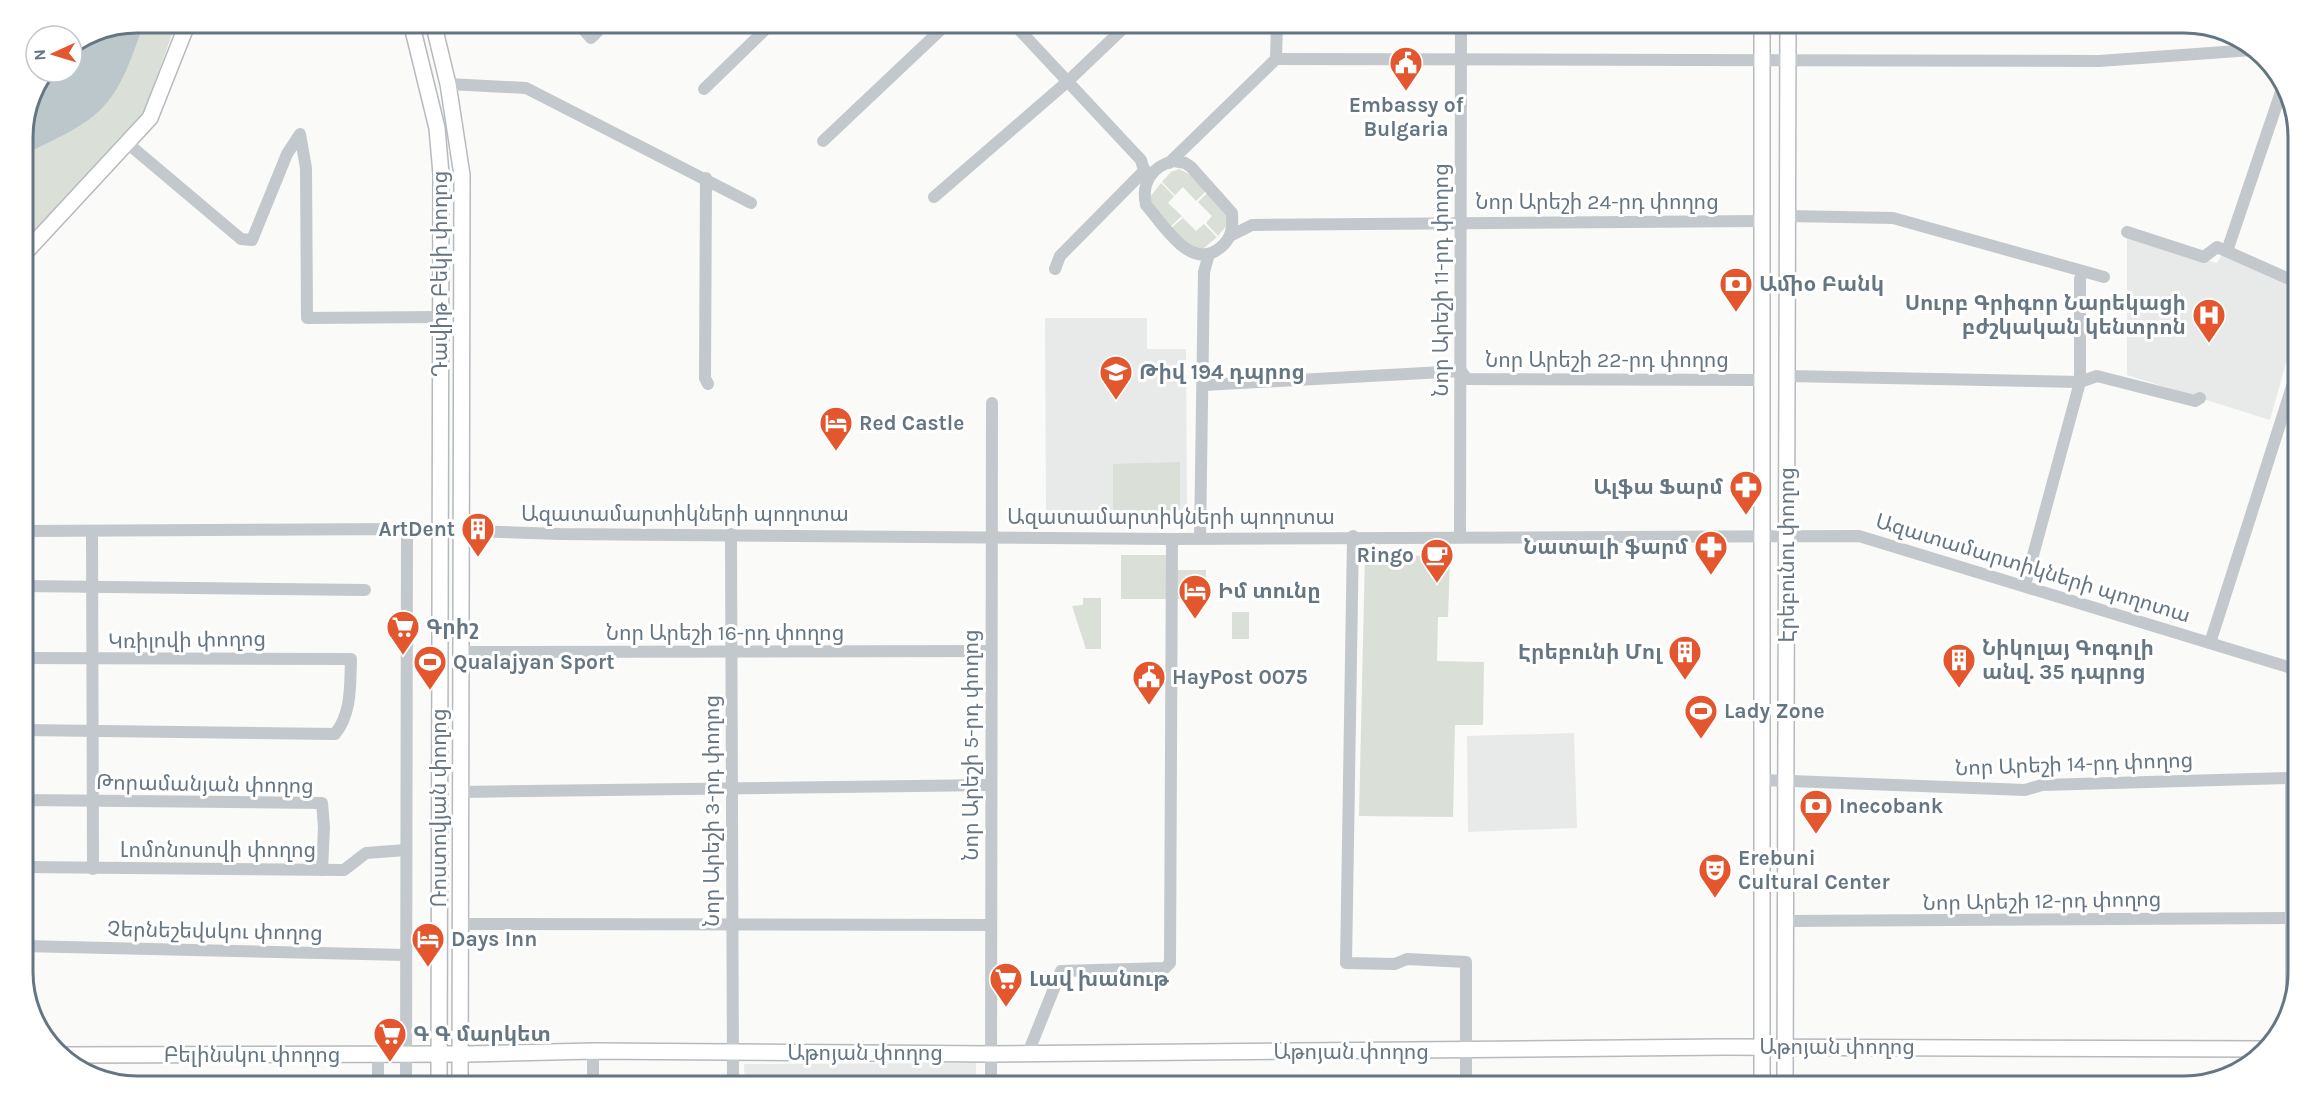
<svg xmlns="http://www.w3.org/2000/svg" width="2321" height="1109" viewBox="0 0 2321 1109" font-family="Karla,'Noto Sans Armenian',sans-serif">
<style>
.built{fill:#e8e9e9}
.green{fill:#dadfd7}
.water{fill:#bbc7cb}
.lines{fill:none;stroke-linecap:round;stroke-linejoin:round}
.major-casing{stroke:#b5babe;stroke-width:18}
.minor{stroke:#c3c8cc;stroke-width:12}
.major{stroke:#fff;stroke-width:15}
.labels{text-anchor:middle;stroke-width:6;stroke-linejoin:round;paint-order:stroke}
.poi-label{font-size:21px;font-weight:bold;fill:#657683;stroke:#fff;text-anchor:start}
.street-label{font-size:21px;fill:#657683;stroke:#fff}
.rim{fill:none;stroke:#657683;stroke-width:3}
</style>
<rect width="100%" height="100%" fill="#fafaf8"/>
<g class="built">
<path d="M 2127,235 L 2217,263 L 2223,253 L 2298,288 L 2298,320 L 2270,420 L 2127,375 Z"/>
<path d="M 1045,318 L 1147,318 L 1147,349 L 1186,349 L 1187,515 L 1046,515 Z"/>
<path d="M 1574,733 L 1577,828 L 1468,832 L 1467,736 Z"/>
<path d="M 976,1063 L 976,1086 L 745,1086 L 744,1064 Z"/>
</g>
<g class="green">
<path d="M 137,23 L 176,23 L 143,116 L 23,244 L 23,130 L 49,72 L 72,72 L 72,46 L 94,31 Z"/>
<path d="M 1179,169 L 1193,176 L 1208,189 L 1196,201 L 1183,187 L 1175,195 L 1162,182 L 1171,172 Z"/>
<path d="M 1161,183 L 1174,196 L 1168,203 L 1182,216 L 1170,227 L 1152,205 L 1150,197 Z"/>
<path d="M 1209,191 L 1227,213 L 1227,225 L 1218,236 L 1206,223 L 1212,216 L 1198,202 Z"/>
<path d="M 1183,218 L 1196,231 L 1204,224 L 1217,237 L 1204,248 L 1194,249 L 1171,228 Z"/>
<path d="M 1180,462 L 1180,514 L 1124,513 L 1113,509 L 1113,464 Z"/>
<path d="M 1365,554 L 1450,557 L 1448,617 L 1438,617 L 1437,661 L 1484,662 L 1483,725 L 1455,725 L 1453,817 L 1359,816 Z"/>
<rect x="1121" y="555" width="45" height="44"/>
<path d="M 1175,570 L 1206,570 L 1206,599 L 1176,599 Z"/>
<path d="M 1083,598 L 1101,598 L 1101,649 L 1086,649 L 1072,606 L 1083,605 Z"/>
<rect x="1232" y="612" width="17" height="27"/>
</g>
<path class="water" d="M 137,23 L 144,23 C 134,50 124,85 103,107 C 83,129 48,141 23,156 L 23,130 L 49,72 L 72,72 L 72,46 L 94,31 Z"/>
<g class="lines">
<g class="major-casing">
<g id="major">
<path d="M 411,22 L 437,128 L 441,174 L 439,1086"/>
<path d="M 433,22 L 448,84 L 462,175 L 460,1086"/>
<path d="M 1762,22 L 1762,1086"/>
<path d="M 23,255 L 150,118 L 188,22"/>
<path d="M 65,1055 L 468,1054 L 593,1051 L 991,1054 L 1724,1047 L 2263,1049"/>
<path d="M 1785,1086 L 1788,22"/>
</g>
</g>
<g class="minor">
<path d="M 577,22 L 591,38 L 607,22"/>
<path d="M 1012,22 L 1141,160 L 1147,181"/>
<path d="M 1276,59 L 2099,61 L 2252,50"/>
<path d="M 1276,59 L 1277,22"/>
<path d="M 448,84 L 526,88 L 751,203"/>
<path d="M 704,89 L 773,22"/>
<path d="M 823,141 L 949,22"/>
<path d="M 126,142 L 241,239 L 252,240 L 287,154 L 300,134 L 306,168 L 307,318 L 441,317"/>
<path d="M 1174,161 L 1185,163 L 1191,167 L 1232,213 C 1233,227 1232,238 1221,247 C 1191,273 1164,225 1146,205 C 1141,183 1152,166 1174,161 Z"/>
<path d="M 1169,163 L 1276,59"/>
<path d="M 706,178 L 705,378 L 708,384"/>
<path d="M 934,197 L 1067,82 L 1130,22"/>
<path d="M 1787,216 L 1893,218 L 2104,277"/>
<path d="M 2127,232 L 2204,257 L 2217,247 L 2298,283"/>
<path d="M 1230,236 L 1252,225 L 1762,221"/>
<path d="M 2227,251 L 2283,86"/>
<path d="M 1055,269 L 1060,256 L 1145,170"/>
<path d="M 1787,376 L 2080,382 L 2097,376 L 2195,401 L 2200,398"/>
<path d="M 1204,385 L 1461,371 L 1467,379 L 1762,380"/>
<path d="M 23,531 L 407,529 L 560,534 L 1172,539 L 1859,536 L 2298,670"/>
<path d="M 92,531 L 93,869"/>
<path d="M 731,534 L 733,1086"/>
<path d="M 1353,536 L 1346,963 L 1395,964 L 1407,959 L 1466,962 L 1466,1086"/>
<path d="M 1460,537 L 1461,22"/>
<path d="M 1200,538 L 1204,272 L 1209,254"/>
<path d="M 2025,585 L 2080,382 L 2080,279"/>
<path d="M 23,586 L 365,590"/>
<path d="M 2210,643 L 2298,368"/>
<path d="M 460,652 L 991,651"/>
<path d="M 23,658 L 351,659 C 350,685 352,713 335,734 L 23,730"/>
<path d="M 1762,780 L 2025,790 L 2042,785 L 2291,778"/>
<path d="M 460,792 L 991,785"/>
<path d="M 23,800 L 322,803 L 324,827 L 322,870"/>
<path d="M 23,867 L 344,870 L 366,853 L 406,850"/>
<path d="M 1786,921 L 2298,918"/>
<path d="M 460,924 L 991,925"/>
<path d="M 23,946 L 406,955"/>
<path d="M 2291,1006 L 2291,778 L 2298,752"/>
<path d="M 1028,1053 L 1061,971 L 1165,968 L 1170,963 L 1172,539"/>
<path d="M 378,1086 L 378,1055"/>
<path d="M 406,1086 L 407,529"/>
<path d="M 593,1086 L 593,1051"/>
<path d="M 991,1086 L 992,403"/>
</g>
<use href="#major" class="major"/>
</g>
<defs>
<g id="civic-pin" transform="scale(1.725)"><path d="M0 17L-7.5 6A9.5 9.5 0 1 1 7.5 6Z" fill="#e4572e" stroke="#fff"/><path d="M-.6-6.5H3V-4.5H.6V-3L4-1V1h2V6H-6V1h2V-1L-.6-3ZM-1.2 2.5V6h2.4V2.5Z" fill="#fff"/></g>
<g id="bank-pin" transform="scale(1.725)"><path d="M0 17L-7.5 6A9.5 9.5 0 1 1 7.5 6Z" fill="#e4572e" stroke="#fff"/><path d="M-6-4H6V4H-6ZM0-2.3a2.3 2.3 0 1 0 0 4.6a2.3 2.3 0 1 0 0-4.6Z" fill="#fff"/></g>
<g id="hospital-pin" transform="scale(1.725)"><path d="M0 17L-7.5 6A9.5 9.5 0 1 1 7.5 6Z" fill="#e4572e" stroke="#fff"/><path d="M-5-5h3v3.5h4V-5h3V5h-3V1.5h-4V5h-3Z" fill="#fff"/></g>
<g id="school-pin" transform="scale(1.725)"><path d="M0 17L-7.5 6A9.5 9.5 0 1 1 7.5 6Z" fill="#e4572e" stroke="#fff"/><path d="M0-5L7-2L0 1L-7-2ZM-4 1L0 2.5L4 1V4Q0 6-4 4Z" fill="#fff"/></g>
<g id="hotel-pin" transform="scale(1.725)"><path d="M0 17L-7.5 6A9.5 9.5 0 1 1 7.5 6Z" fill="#e4572e" stroke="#fff"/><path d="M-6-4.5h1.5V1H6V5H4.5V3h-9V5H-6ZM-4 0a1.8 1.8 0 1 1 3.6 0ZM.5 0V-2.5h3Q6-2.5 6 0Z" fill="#fff"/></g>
<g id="pharmacy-pin" transform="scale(1.725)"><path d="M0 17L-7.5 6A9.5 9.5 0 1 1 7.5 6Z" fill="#e4572e" stroke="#fff"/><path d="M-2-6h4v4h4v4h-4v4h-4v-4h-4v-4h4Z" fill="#fff"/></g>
<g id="building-pin" transform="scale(1.725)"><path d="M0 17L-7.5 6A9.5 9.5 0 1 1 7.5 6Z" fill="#e4572e" stroke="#fff"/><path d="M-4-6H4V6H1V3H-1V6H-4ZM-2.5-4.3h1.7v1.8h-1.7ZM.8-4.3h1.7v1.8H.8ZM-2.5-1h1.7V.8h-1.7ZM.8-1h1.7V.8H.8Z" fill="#fff"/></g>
<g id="cafe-pin" transform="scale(1.725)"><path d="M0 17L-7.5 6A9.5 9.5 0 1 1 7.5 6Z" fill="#e4572e" stroke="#fff"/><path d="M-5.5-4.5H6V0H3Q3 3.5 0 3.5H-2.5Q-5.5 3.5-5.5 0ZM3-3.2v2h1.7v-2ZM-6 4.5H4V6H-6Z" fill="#fff"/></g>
<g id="supermarket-pin" transform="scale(1.725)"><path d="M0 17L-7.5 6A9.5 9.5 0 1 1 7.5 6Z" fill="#e4572e" stroke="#fff"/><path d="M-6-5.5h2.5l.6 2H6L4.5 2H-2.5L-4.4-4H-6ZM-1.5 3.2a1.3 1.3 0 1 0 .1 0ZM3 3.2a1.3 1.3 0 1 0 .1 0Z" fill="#fff"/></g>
<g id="stadium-pin" transform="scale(1.725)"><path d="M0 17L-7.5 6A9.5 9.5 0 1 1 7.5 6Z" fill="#e4572e" stroke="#fff"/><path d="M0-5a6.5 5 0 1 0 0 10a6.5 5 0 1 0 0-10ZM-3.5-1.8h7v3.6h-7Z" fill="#fff"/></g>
<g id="theatre-pin" transform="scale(1.725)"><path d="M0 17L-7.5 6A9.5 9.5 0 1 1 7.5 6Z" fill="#e4572e" stroke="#fff"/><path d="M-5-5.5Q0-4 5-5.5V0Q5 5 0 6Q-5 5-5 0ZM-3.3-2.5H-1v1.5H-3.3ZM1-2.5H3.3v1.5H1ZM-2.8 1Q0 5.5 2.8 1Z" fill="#fff"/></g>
</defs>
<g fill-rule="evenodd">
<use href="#civic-pin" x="1406" y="63"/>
<use href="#bank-pin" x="1736" y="284"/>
<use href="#hospital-pin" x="2209" y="315"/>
<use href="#school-pin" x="1116" y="372"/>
<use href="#hotel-pin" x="836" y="423"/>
<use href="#pharmacy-pin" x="1746" y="487"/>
<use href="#building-pin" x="478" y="529"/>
<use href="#pharmacy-pin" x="1711" y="547"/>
<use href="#cafe-pin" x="1437" y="555"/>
<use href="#hotel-pin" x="1195" y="591"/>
<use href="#supermarket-pin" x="403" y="627"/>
<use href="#building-pin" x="1685" y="652"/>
<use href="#building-pin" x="1959" y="660"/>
<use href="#stadium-pin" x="430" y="662"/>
<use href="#civic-pin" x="1149" y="677"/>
<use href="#stadium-pin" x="1701" y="711"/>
<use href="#bank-pin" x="1816" y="806"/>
<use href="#theatre-pin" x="1715" y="870"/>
<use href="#hotel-pin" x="428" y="939"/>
<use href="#supermarket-pin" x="1006" y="979"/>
<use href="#supermarket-pin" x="390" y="1034"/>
</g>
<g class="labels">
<g class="poi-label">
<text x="1406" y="112" text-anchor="middle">Embassy of<tspan x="1406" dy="24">Bulgaria</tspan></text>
<text x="1759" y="291">Ամիօ Բանկ</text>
<text x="2186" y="310" text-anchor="end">Սուրբ Գրիգոր Նարեկացի<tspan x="2186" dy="24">բժշկական կենտրոն</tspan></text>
<text x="1139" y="379">Թիվ 194 դպրոց</text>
<text x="859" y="430">Red Castle</text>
<text x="1723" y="494" text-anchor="end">Ալֆա Ֆարմ</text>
<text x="455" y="536" text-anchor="end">ArtDent</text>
<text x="1688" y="554" text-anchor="end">Նատալի ֆարմ</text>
<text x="1414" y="562" text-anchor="end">Ringo</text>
<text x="1218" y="598">Իմ տունը</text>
<text x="426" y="634">Գրիշ</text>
<text x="1982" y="655">Նիկոլայ Գոգոլի<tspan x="1982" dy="24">անվ. 35 դպրոց</tspan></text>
<text x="1662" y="659" text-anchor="end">Էրեբունի Մոլ</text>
<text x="453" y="669">Qualajyan Sport</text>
<text x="1172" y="684">HayPost 0075</text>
<text x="1724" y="718">Lady Zone</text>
<text x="1839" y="813">Inecobank</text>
<text x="1738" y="865">Erebuni<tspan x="1738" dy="24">Cultural Center</tspan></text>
<text x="451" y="946">Days Inn</text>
<text x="1029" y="986">Լավ խանութ</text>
<text x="413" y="1041">Գ Գ մարկետ</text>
</g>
<g class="street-label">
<text x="1597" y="209">Նոր Արեշի 24-րդ փողոց</text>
<text transform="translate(440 274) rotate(-90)" y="7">Դավիթ Բեկի փողոց</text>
<text transform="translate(1441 280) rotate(-90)" y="7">Նոր Արեշի 11-րդ փողոց</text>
<text x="1607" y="367">Նոր Արեշի 22-րդ փողոց</text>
<text x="685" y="521">Ազատամարտիկների պողոտա</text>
<text x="1171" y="524">Ազատամարտիկների պողոտա</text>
<text transform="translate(1787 555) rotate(-90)" y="7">Էրեբունու փողոց</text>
<text transform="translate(2033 568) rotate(17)" y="7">Ազատամարտիկների պողոտա</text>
<text x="725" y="640">Նոր Արեշի 16-րդ փողոց</text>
<text transform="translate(187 640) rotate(-1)" y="7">Կռիլովի փողոց</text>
<text transform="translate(971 745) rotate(-90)" y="7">Նոր Արեշի 5-րդ փողոց</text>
<text transform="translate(2074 764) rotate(-2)" y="7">Նոր Արեշի 14-րդ փողոց</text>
<text transform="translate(205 784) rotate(1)" y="7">Թորամանյան փողոց</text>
<text transform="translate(439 808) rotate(-90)" y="7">Ռոստովյան փողոց</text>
<text transform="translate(712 811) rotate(-90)" y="7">Նոր Արեշի 3-րդ փողոց</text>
<text x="218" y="857">Լոմոնոսովի փողոց</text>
<text transform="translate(2042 901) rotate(-1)" y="7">Նոր Արեշի 12-րդ փողոց</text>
<text transform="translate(215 931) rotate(1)" y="7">Չերնեշեվսկու փողոց</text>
<text x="1837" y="1054">Աթոյան փողոց</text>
<text x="1351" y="1059">Աթոյան փողոց</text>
<text x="865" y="1060">Աթոյան փողոց</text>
<text x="252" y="1062">Բելինսկու փողոց</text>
</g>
</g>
<path d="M0 0H2321V1109H0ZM137 33H2184A104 104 0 0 1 2288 137V972A104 104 0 0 1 2184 1076H137A104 104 0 0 1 33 972V137A104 104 0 0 1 137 33Z" fill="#fff" fill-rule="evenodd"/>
<path class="rim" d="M137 33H2184A104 104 0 0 1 2288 137V972A104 104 0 0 1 2184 1076H137A104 104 0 0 1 33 972V137A104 104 0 0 1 137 33Z"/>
<g transform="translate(54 54) rotate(266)"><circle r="28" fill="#ffffff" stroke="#c1c8cd" stroke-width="1.5"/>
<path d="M0-4.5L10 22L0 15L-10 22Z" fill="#e4572e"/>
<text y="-9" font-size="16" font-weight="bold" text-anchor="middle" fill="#657683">N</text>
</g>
</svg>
